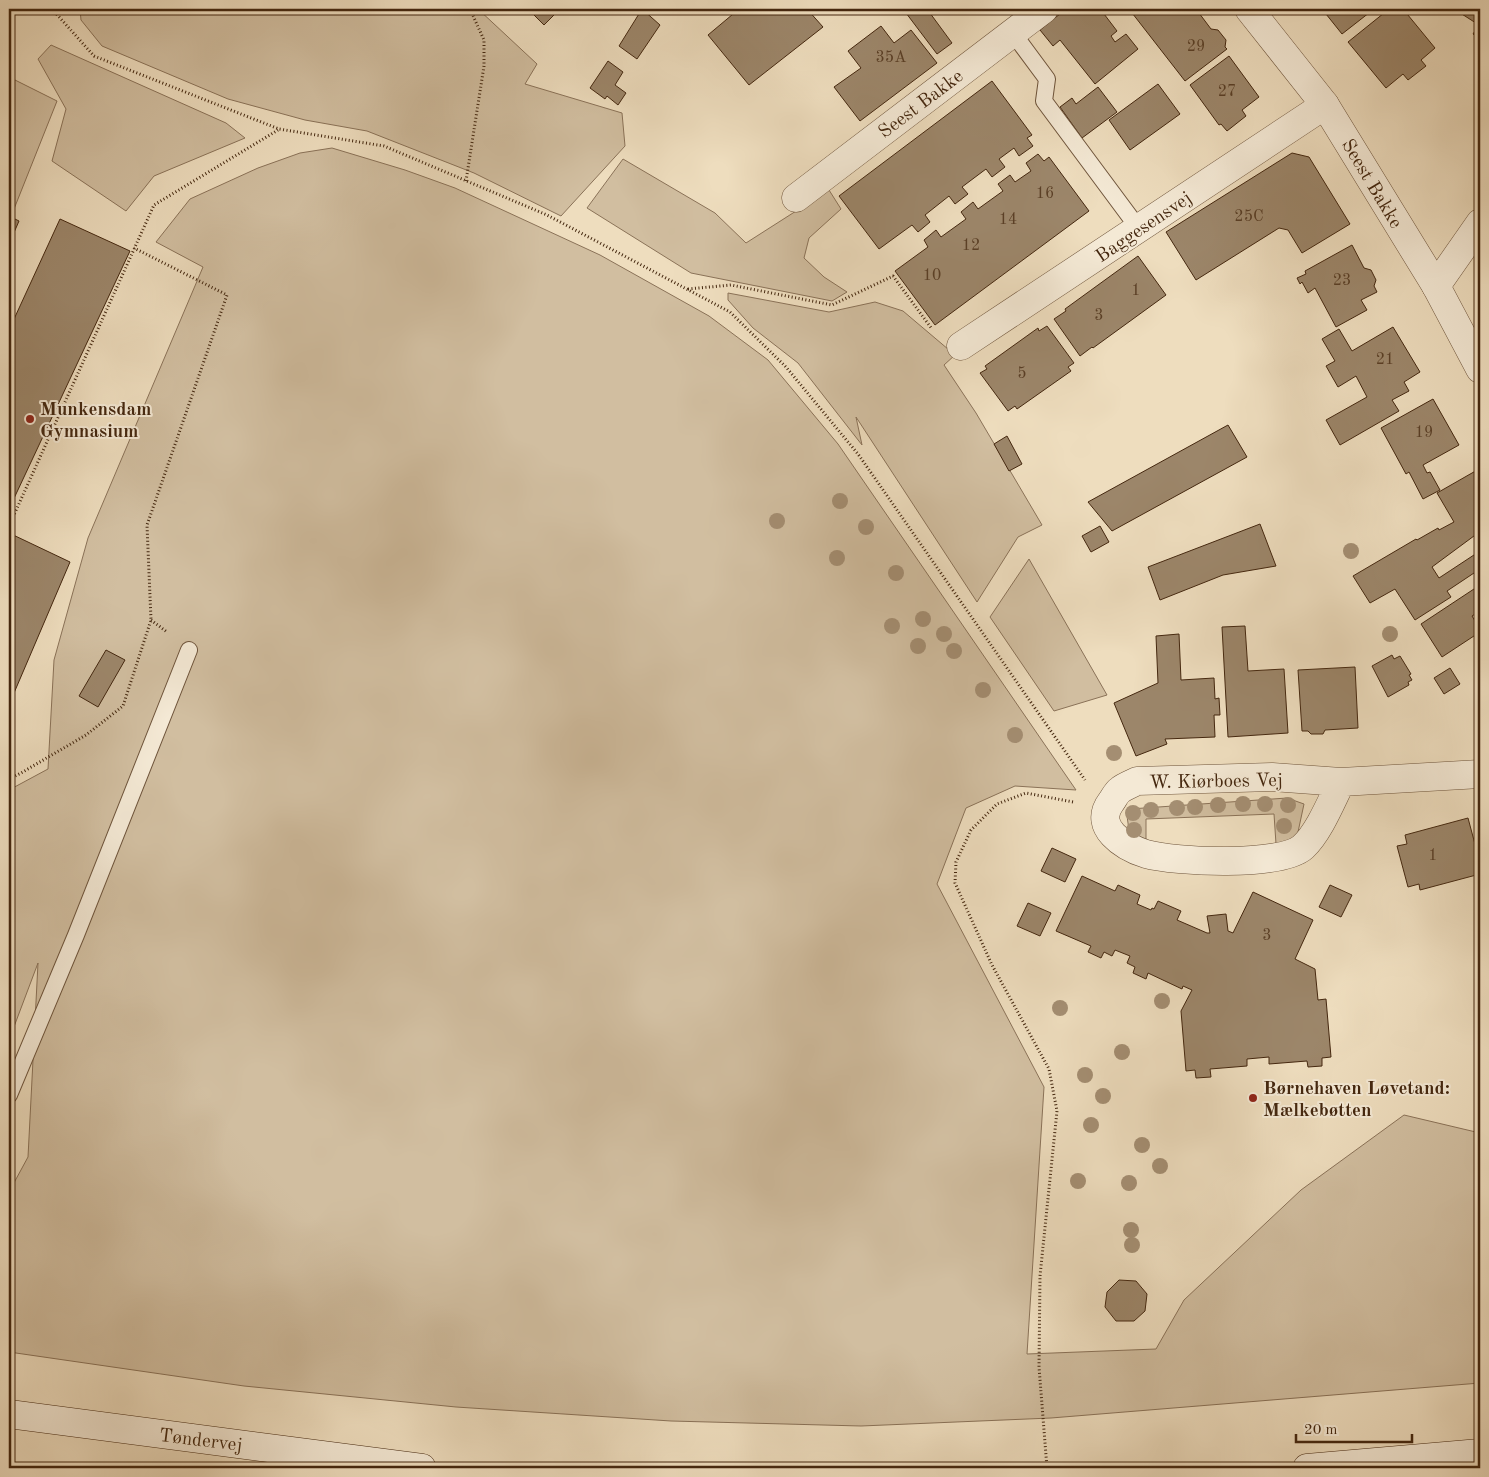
<svg xmlns="http://www.w3.org/2000/svg" width="1489" height="1477" viewBox="0 0 1489 1477" font-family="'Old Standard TT',serif">
<style>
.green{fill:#d1bea0;stroke:#8a7258}
.building{fill:#9c866a;stroke:#44270f}
.lines{fill:none;stroke-linecap:round;stroke-linejoin:round}
.lane-casing{stroke:#6e543b;stroke-width:18}
.street-casing{stroke:#6e543b;stroke-width:29}
.secondary-casing{stroke:#44270f;stroke-width:29}
.path{stroke:#44270f;stroke-width:3;stroke-dasharray:1 2.5;stroke-linecap:butt}
.lane{stroke:#f4e9d5;stroke-width:16}
.street{stroke:#f4e9d5;stroke-width:28}
.secondary{stroke:#f4e9d5;stroke-width:28}
.tree{fill:#a48e72}
.poi-dot{fill:#8f2418;stroke:#f4e9d5;stroke-width:2}
.labels{text-anchor:middle;stroke-width:4;stroke-linejoin:round;paint-order:stroke}
.number-label{font-size:16px;fill:#5a3f26}
.street-label{font-size:19px;fill:#44270f;stroke:#f4e9d5}
.poi-label{font-size:19px;font-weight:bold;fill:#44270f;stroke:#f4e9d5;text-anchor:start}
</style>
<rect width="100%" height="100%" fill="#eeddbe"/>
<filter id="stains"><feTurbulence type="fractalNoise" baseFrequency=".004" numOctaves="4"/><feColorMatrix values="0 0 0 0 .2 0 0 0 0 .09 0 0 0 0 .02 0 0 0 .5 -.17"/></filter>
<radialGradient id="worn" r=".72"><stop offset=".6" stop-color="#630" stop-opacity="0"/><stop offset="1" stop-color="#630" stop-opacity=".3"/></radialGradient>
<g class="green">
<path d="M 80,9 L 478,9 L 537,64 L 525,84 L 622,113 L 625,146 L 561,216 L 474,173 L 367,131 L 305,120 L 228,99 L 102,46 L 81,20 Z"/>
<path d="M 51,45 L 226,123 L 245,138 L 154,176 L 126,211 L 52,161 L 66,109 L 38,59 Z"/>
<path d="M 9,77 L 57,101 L 12,214 L 9,212 Z"/>
<path d="M 332,148 L 405,170 L 455,188 L 600,255 L 709,316 L 768,360 L 838,444 L 1076,790 L 1015,786 L 966,808 L 937,884 L 1044,1087 L 1027,1354 L 1156,1349 L 1184,1300 L 1301,1190 L 1404,1115 L 1480,1133 L 1480,1383 L 1051,1418 L 861,1426 L 671,1421 L 456,1407 L 244,1386 L 9,1352 L 9,1192 L 28,1157 L 38,963 L 9,1040 L 9,790 L 48,769 L 54,660 L 88,538 L 203,267 L 156,242 L 190,199 L 258,168 L 300,153 Z"/>
<path d="M 623,159 L 715,213 L 746,243 L 829,190 L 841,209 L 809,238 L 804,258 L 824,277 L 847,292 L 832,301 L 691,273 L 587,208 Z"/>
<path d="M 728,293 L 829,312 L 875,302 L 903,311 L 955,355 L 944,365 L 976,413 L 1042,525 L 1018,537 L 977,602 L 856,417 L 862,445 L 798,363 L 753,328 L 728,300 Z"/>
<path d="M 1029,559 L 1107,695 L 1054,711 L 990,617 Z"/>
<path d="M 1287,798 L 1304,804 L 1298,832 L 1291,841 L 1276,844 L 1274,814 L 1146,819 L 1146,848 L 1130,837 L 1127,816 L 1130,809 Z"/>
</g>
<g class="building">
<path d="M 525,9 L 560,9 L 544,25 L 532,13 L 531,15 Z"/>
<path d="M 642,9 L 660,25 L 637,59 L 619,46 Z"/>
<path d="M 739,9 L 807,9 L 823,27 L 749,85 L 708,35 Z"/>
<path d="M 903,9 L 927,9 L 952,43 L 937,54 Z"/>
<path d="M 1066,9 L 1103,9 L 1101,10 L 1117,31 L 1111,36 L 1115,42 L 1126,34 L 1138,49 L 1095,84 L 1060,40 L 1053,46 L 1040,30 Z"/>
<path d="M 1129,9 L 1196,9 L 1211,29 L 1218,30 L 1226,40 L 1225,47 L 1227,49 L 1185,81 Z"/>
<path d="M 1322,9 L 1374,9 L 1342,34 Z"/>
<path d="M 1389,9 L 1403,9 L 1435,48 L 1421,60 L 1426,66 L 1408,80 L 1403,74 L 1386,88 L 1348,42 Z"/>
<path d="M 1454,9 L 1480,9 L 1480,39 L 1473,34 L 1479,25 Z"/>
<path d="M 881,26 L 894,43 L 911,30 L 937,63 L 860,121 L 834,87 L 861,68 L 848,51 Z"/>
<path d="M 1229,56 L 1259,97 L 1242,110 L 1246,116 L 1227,131 L 1221,124 L 1219,125 L 1190,85 Z"/>
<path d="M 608,61 L 623,72 L 615,85 L 626,93 L 618,105 L 607,96 L 605,99 L 590,88 Z"/>
<path d="M 992,81 L 1032,135 L 1027,138 L 1033,146 L 1019,156 L 1014,148 L 999,159 L 1005,167 L 992,177 L 986,169 L 962,187 L 968,194 L 955,204 L 949,196 L 925,215 L 930,222 L 918,232 L 912,225 L 879,249 L 839,196 Z"/>
<path d="M 1158,84 L 1180,114 L 1130,150 L 1109,120 Z"/>
<path d="M 1098,87 L 1117,112 L 1082,138 L 1060,107 L 1072,98 L 1076,104 Z"/>
<path d="M 1292,153 L 1309,157 L 1350,224 L 1302,253 L 1288,230 L 1279,228 L 1196,280 L 1166,232 Z"/>
<path d="M 1038,154 L 1044,161 L 1049,157 L 1089,211 L 935,325 L 895,271 L 928,247 L 924,240 L 936,230 L 941,237 L 966,219 L 961,212 L 973,202 L 978,209 L 1003,191 L 998,184 L 1010,175 L 1015,182 L 1031,171 L 1026,163 Z"/>
<path d="M 9,216 L 19,221 L 9,244 Z"/>
<path d="M 60,219 L 130,251 L 9,509 L 9,330 Z"/>
<path d="M 1352,245 L 1364,268 L 1371,270 L 1376,280 L 1374,286 L 1377,292 L 1361,300 L 1367,310 L 1336,327 L 1315,288 L 1308,293 L 1302,282 L 1300,284 L 1297,278 L 1306,274 L 1305,271 Z"/>
<path d="M 1138,256 L 1166,295 L 1093,348 L 1092,347 L 1080,356 L 1054,319 L 1066,311 L 1065,309 Z"/>
<path d="M 1047,326 L 1074,363 L 1068,367 L 1071,371 L 1017,409 L 1015,406 L 1008,411 L 980,373 L 987,369 L 985,366 L 1038,328 L 1039,331 Z"/>
<path d="M 1393,327 L 1420,372 L 1404,382 L 1409,391 L 1392,400 L 1399,411 L 1340,445 L 1326,420 L 1367,397 L 1356,376 L 1338,387 L 1326,366 L 1335,361 L 1322,339 L 1339,329 L 1352,351 Z"/>
<path d="M 1433,399 L 1459,445 L 1423,465 L 1427,473 L 1430,472 L 1440,490 L 1423,499 L 1409,472 L 1406,474 L 1381,428 Z"/>
<path d="M 1228,425 L 1247,457 L 1112,531 L 1088,502 Z"/>
<path d="M 1007,436 L 1022,464 L 1009,471 L 994,444 Z"/>
<path d="M 1479,469 L 1480,471 L 1480,528 L 1476,530 L 1478,533 L 1432,567 L 1439,578 L 1480,551 L 1480,583 L 1474,573 L 1447,591 L 1451,597 L 1415,620 L 1395,589 L 1370,603 L 1353,576 L 1416,539 L 1417,540 L 1438,528 L 1439,530 L 1454,522 L 1437,493 Z"/>
<path d="M 1260,524 L 1276,566 L 1223,575 L 1160,600 L 1148,567 Z"/>
<path d="M 1100,526 L 1109,542 L 1091,552 L 1082,536 Z"/>
<path d="M 9,533 L 70,562 L 11,700 L 9,699 Z"/>
<path d="M 1480,585 L 1480,611 L 1472,616 L 1480,629 L 1480,632 L 1442,657 L 1421,624 Z"/>
<path d="M 1245,626 L 1248,671 L 1284,669 L 1288,733 L 1228,737 L 1222,627 Z"/>
<path d="M 1179,634 L 1181,680 L 1214,678 L 1215,699 L 1219,698 L 1220,715 L 1214,715 L 1215,737 L 1165,739 L 1167,744 L 1136,756 L 1114,703 L 1158,683 L 1156,636 Z"/>
<path d="M 106,650 L 125,660 L 98,707 L 79,696 Z"/>
<path d="M 1392,655 L 1394,659 L 1400,656 L 1411,674 L 1409,675 L 1412,680 L 1408,682 L 1409,685 L 1388,697 L 1372,666 Z"/>
<path d="M 1355,667 L 1358,728 L 1325,730 L 1323,734 L 1311,734 L 1308,731 L 1302,731 L 1298,670 Z"/>
<path d="M 1450,668 L 1460,684 L 1444,694 L 1434,678 Z"/>
<path d="M 1468,818 L 1480,863 L 1480,874 L 1420,890 L 1419,884 L 1408,887 L 1397,846 L 1407,844 L 1405,835 Z"/>
<path d="M 1052,848 L 1076,859 L 1065,882 L 1041,871 Z"/>
<path d="M 1082,876 L 1115,891 L 1118,885 L 1140,895 L 1137,904 L 1151,910 L 1152,908 L 1154,909 L 1158,901 L 1181,911 L 1177,920 L 1207,933 L 1210,933 L 1207,916 L 1226,914 L 1228,931 L 1233,933 L 1253,892 L 1313,920 L 1295,959 L 1315,969 L 1318,1000 L 1326,999 L 1331,1057 L 1322,1058 L 1322,1066 L 1308,1067 L 1307,1061 L 1269,1064 L 1269,1057 L 1247,1059 L 1247,1066 L 1210,1069 L 1211,1077 L 1196,1078 L 1195,1070 L 1186,1071 L 1181,1011 L 1192,990 L 1183,986 L 1182,989 L 1148,973 L 1146,979 L 1133,973 L 1135,967 L 1127,963 L 1130,956 L 1115,950 L 1112,956 L 1104,952 L 1101,958 L 1088,952 L 1091,946 L 1056,931 Z"/>
<path d="M 1330,885 L 1352,895 L 1341,917 L 1319,907 Z"/>
<path d="M 1028,903 L 1051,913 L 1040,936 L 1017,926 Z"/>
<path d="M 1119,1280 L 1136,1281 L 1147,1294 L 1145,1311 L 1134,1321 L 1116,1321 L 1105,1307 L 1107,1292 Z"/>
</g>
<g class="lines">
<g class="lane-casing">
<g id="lane">
<path d="M 1013,33 L 1047,79 L 1044,101 L 1139,229"/>
<path d="M 9,1095 L 76,935 L 189,650"/>
</g>
</g>
<g class="street-casing">
<g id="street">
<path d="M 1249,9 L 1325,105 L 1436,286 L 1480,369"/>
<path d="M 796,198 L 1044,9"/>
<path d="M 1436,286 L 1480,223"/>
<path d="M 961,346 L 1325,105"/>
<path d="M 1341,782 C 1331,802 1319,832 1303,847 C 1281,867 1175,862 1146,854 C 1124,847 1092,827 1111,802 C 1114,798 1116,793 1120,790 C 1125,786 1131,784 1137,781 L 1272,777 L 1341,782 L 1480,774"/>
</g>
</g>
<g class="secondary-casing">
<g id="secondary">
<path d="M 9,1414 L 422,1468"/>
<path d="M 1307,1468 L 1480,1453"/>
</g>
</g>
<g class="path">
<path d="M 52,9 L 94,56 L 279,129 L 384,146 L 547,215 L 730,312 L 786,367 L 858,454 L 1085,780"/>
<path d="M 466,181 L 484,66 L 484,40 L 470,9"/>
<path d="M 688,289 L 731,285 L 832,305 L 893,276 L 932,329"/>
<path d="M 13,517 L 154,205 L 278,130"/>
<path d="M 151,620 L 167,632"/>
<path d="M 9,779 L 21,773 L 86,735 L 123,706 L 151,620 L 147,525 L 227,295 L 134,248"/>
<path d="M 1047,1468 L 1039,1367 L 1040,1276 L 1057,1111 L 1049,1069 L 992,965 L 955,883 L 956,862 L 971,830 L 997,804 L 1026,793 L 1073,802"/>
</g>
<use href="#lane" class="lane"/>
<use href="#street" class="street"/>
<use href="#secondary" class="secondary"/>
</g>
<g class="tree">
<circle cx="840" cy="501" r="8"/>
<circle cx="777" cy="521" r="8"/>
<circle cx="866" cy="527" r="8"/>
<circle cx="1351" cy="551" r="8"/>
<circle cx="837" cy="558" r="8"/>
<circle cx="896" cy="573" r="8"/>
<circle cx="923" cy="619" r="8"/>
<circle cx="892" cy="626" r="8"/>
<circle cx="944" cy="634" r="8"/>
<circle cx="1390" cy="634" r="8"/>
<circle cx="918" cy="646" r="8"/>
<circle cx="954" cy="651" r="8"/>
<circle cx="983" cy="690" r="8"/>
<circle cx="1015" cy="735" r="8"/>
<circle cx="1114" cy="753" r="8"/>
<circle cx="1243" cy="804" r="8"/>
<circle cx="1265" cy="804" r="8"/>
<circle cx="1218" cy="805" r="8"/>
<circle cx="1288" cy="805" r="8"/>
<circle cx="1195" cy="807" r="8"/>
<circle cx="1177" cy="808" r="8"/>
<circle cx="1151" cy="810" r="8"/>
<circle cx="1133" cy="813" r="8"/>
<circle cx="1284" cy="826" r="8"/>
<circle cx="1134" cy="830" r="8"/>
<circle cx="1162" cy="1001" r="8"/>
<circle cx="1060" cy="1008" r="8"/>
<circle cx="1122" cy="1052" r="8"/>
<circle cx="1085" cy="1075" r="8"/>
<circle cx="1103" cy="1096" r="8"/>
<circle cx="1091" cy="1125" r="8"/>
<circle cx="1142" cy="1145" r="8"/>
<circle cx="1160" cy="1166" r="8"/>
<circle cx="1078" cy="1181" r="8"/>
<circle cx="1129" cy="1183" r="8"/>
<circle cx="1131" cy="1230" r="8"/>
<circle cx="1132" cy="1245" r="8"/>
</g>
<g class="poi-dot">
<circle cx="30" cy="419" r="5"/>
<circle cx="1253" cy="1098" r="5"/>
</g>
<g class="labels">
<g class="number-label">
<text x="1196" y="51">29</text>
<text x="891" y="62">35A</text>
<text x="1227" y="96">27</text>
<text x="1045" y="198">16</text>
<text x="1249" y="221">25C</text>
<text x="1008" y="224">14</text>
<text x="971" y="250">12</text>
<text x="932" y="280">10</text>
<text x="1342" y="285">23</text>
<text x="1136" y="295">1</text>
<text x="1099" y="320">3</text>
<text x="1385" y="364">21</text>
<text x="1022" y="378">5</text>
<text x="1424" y="437">19</text>
<text x="1433" y="860">1</text>
<text x="1267" y="940">3</text>
</g>
<g class="street-label">
<text transform="translate(920 103) rotate(-37)" y="7">Seest Bakke</text>
<text transform="translate(1373 183) rotate(59)" y="7">Seest Bakke</text>
<text transform="translate(1143 226) rotate(-34)" y="7">Baggesensvej</text>
<text transform="translate(1216 780) rotate(-1)" y="7">W. Kiørboes Vej</text>
<text transform="translate(201 1439) rotate(7)" y="7">Tøndervej</text>
</g>
<g class="poi-label">
<text x="40" y="415">Munkensdam<tspan x="40" dy="22">Gymnasium</tspan></text>
<text x="1263" y="1094">Børnehaven Løvetand:<tspan x="1263" dy="22">Mælkebøtten</tspan></text>
</g>
</g>
<rect width="1489" height="1477" fill="none" stroke="#eeddbe" stroke-width="30"/>
<rect x="10" y="10" width="1469" height="1457" fill="none" stroke="#44270f" stroke-width="2.5"/>
<rect x="15" y="15" width="1459" height="1447" fill="none" stroke="#44270f"/>
<path d="M1296 1434v8h116v-8" fill="none" stroke="#44270f" stroke-width="2.5"/>
<text x="1304" y="1434" font-size="15" fill="#44270f" stroke="#f4e9d5" stroke-width="4" paint-order="stroke">20 m</text>
<rect width="100%" height="100%" filter="url(#stains)"/>
<rect width="100%" height="100%" fill="url(#worn)"/>
</svg>
